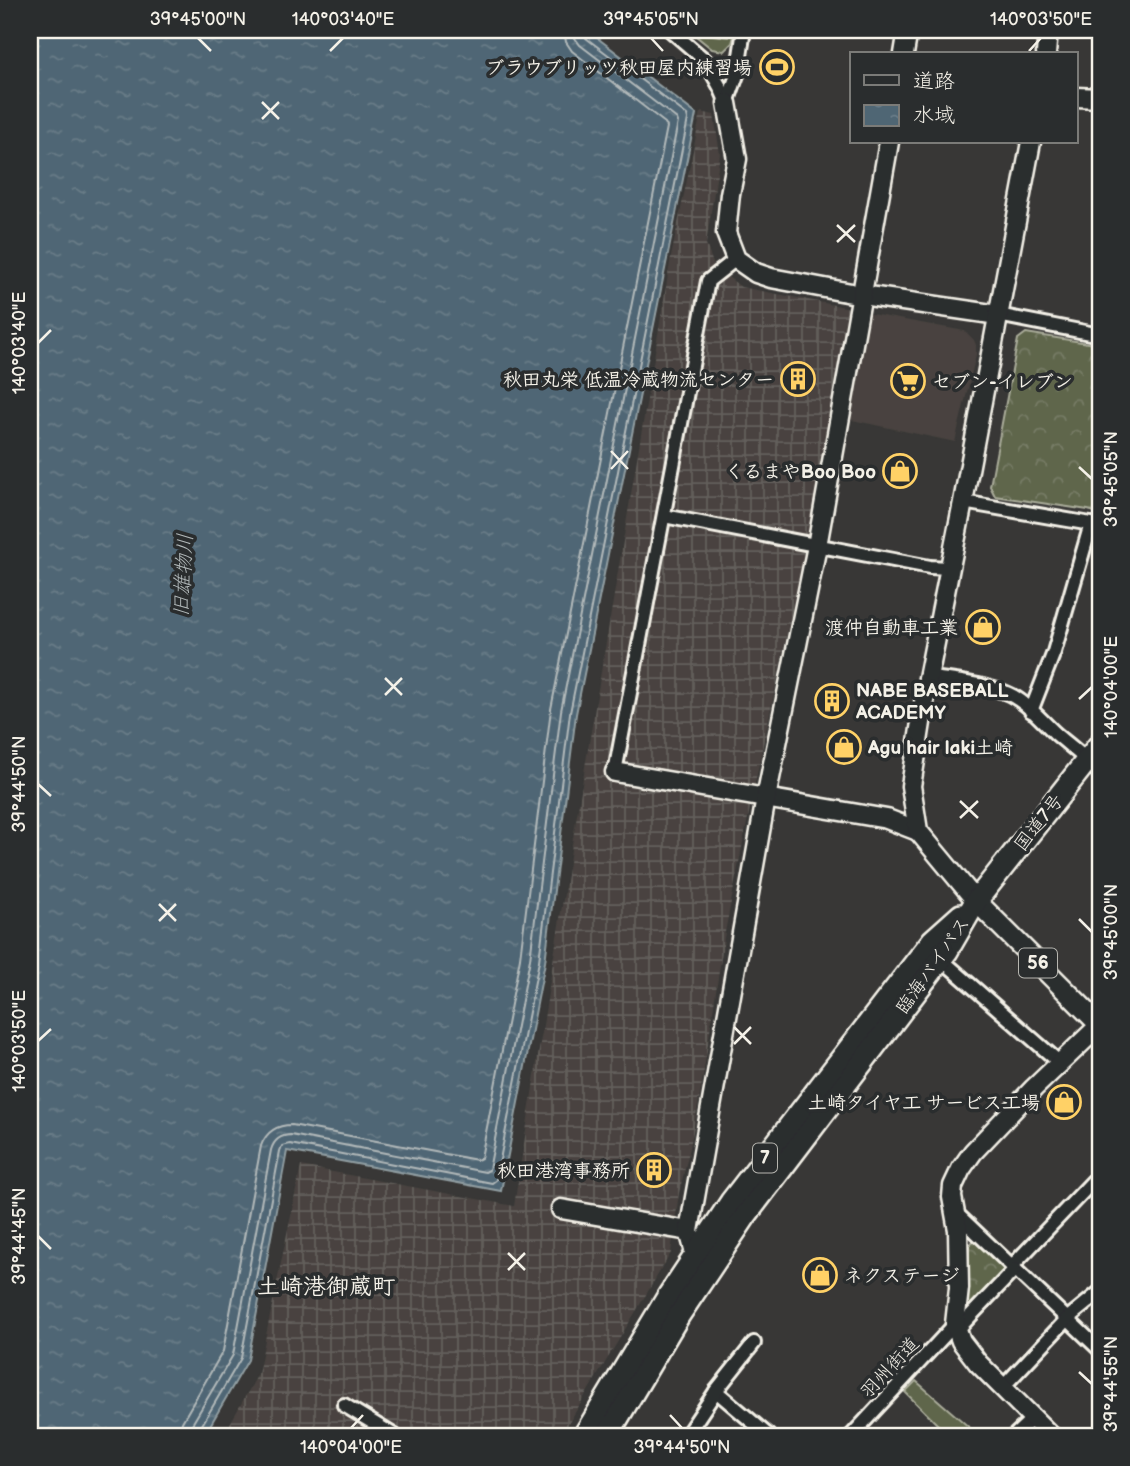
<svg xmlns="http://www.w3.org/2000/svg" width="1130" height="1466" viewBox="0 0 1130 1466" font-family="'Balsamiq Sans','Klee One',sans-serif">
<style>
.built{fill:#48433f}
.industrial{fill:url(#industrial-grid)}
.grass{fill:#5f664c;stroke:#aaac9a;stroke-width:2}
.forest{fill:url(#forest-crowns);stroke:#aaac9a;stroke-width:2}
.water{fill:url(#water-ripples);stroke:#919ea2;stroke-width:2}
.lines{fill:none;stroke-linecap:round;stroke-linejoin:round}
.shore{stroke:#b2b9ba;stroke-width:2}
.street-casing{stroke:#f4f1e8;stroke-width:18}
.secondary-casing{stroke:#f4f1e8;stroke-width:23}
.primary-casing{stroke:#f4f1e8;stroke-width:24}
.highway-casing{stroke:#f4f1e8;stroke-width:26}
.street{stroke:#2a2d2e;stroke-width:12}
.secondary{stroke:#2a2d2e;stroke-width:18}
.primary{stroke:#2a2d2e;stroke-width:19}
.highway{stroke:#2a2d2e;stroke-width:21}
.ticks{fill:none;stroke:#f4f1e8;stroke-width:2.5}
.labels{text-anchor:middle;stroke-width:7;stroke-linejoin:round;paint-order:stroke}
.shield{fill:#2a2d2e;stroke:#b7b6b0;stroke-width:2}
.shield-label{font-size:18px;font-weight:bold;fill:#f4f1e8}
.poi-label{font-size:19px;font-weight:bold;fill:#f4f1e8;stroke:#2a2d2e;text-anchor:end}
.street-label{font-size:19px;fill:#f4f1e8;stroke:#2a2d2e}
.water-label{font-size:21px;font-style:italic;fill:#b2b9ba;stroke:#2a2d2e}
.quarter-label{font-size:23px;font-weight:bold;fill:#f4f1e8;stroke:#2a2d2e}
.neatline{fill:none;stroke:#f4f1e8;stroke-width:2.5}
.ticks-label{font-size:18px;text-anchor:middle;fill:#f4f1e8}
</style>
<defs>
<pattern id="industrial-grid" width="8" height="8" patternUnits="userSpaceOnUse" patternTransform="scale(1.75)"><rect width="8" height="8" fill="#48433f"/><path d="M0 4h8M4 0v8" fill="none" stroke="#635f5b"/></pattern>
<pattern id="forest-crowns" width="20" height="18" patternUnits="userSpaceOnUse" patternTransform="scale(1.75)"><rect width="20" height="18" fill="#5f664c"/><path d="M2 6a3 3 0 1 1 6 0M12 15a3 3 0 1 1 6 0" fill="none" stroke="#777c66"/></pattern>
<pattern id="water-ripples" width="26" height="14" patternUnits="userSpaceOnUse" patternTransform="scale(1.75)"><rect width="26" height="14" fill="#4f6674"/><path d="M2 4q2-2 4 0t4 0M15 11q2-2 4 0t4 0" fill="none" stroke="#697c88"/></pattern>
</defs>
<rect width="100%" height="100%" fill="#383736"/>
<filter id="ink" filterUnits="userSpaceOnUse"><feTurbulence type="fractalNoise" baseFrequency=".0143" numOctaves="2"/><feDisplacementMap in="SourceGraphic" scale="14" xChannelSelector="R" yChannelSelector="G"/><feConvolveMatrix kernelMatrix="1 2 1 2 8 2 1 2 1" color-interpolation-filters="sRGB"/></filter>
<g filter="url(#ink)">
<path class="built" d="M 866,313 L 965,331 L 974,340 L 976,345 L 976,355 L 955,442 L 847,419 Z"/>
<path class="industrial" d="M 701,112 L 714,115 L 720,154 L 706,244 L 714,266 L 741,287 L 850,308 L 804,555 L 754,788 L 725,932 L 701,1090 L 690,1148 L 679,1193 L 671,1253 L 561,1436 L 223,1436 L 258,1374 L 301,1166 L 514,1206 L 570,856 L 671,257 Z"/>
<g class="grass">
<path d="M 691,30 L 705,30 L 705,34 L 728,37 L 730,30 L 736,30 L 732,43 L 724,51 L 712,49 L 691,32 Z"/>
<path d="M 916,1381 L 970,1428 L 963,1436 L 949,1436 L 905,1392 Z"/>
</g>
<g class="forest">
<path d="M 1026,333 L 1100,345 L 1100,516 L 1095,512 L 1088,510 L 995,496 L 990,486 L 1018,339 Z"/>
<path d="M 973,1241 L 981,1242 L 1009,1268 L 973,1307 L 967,1304 L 969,1246 Z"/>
</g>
<path class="water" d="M 30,30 L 587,30 L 696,114 L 576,714 L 545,962 L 501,1191 L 287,1151 L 248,1360 L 204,1436 L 30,1436 Z"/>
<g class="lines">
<g class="shore">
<path d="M 179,1436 L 182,1422 L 223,1351 L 261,1146 C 266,1132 277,1125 292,1125 L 477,1160 L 481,1158 L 520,958 L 551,709 L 667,127 L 665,123 L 572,51 L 566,42 L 564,30"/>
<path d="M 189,1436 L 191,1426 L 233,1355 L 271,1150 C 274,1140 281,1135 291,1135 L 485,1172 L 489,1170 L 530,959 L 561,711 L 678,122 L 677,119 L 580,45 L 575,38 L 574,30"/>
<path d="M 198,1436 L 199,1430 L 241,1358 L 280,1151 L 282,1146 L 290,1144 L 492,1183 L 496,1180 L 539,961 L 570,713 L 688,119 L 687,115 L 586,38 L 583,30"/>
</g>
<g class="street-casing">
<g id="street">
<path d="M 670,30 L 705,60 L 720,87 L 727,103"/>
<path d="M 727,103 L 737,75 L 744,30"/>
<path d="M 998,315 L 1100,335"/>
<path d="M 963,502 L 1091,524 L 1100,531"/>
<path d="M 664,516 L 930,567 L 949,568"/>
<path d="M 928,678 C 953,680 980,684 1004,692 C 1024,699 1040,719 1055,733 C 1071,747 1087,758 1100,774"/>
<path d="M 1031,711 L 1054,652 L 1091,524"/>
<path d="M 615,772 L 708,281 L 736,259"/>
<path d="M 941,959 L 1060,1063"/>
<path d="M 955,1212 L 1100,1350"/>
<path d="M 1012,1266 L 1100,1174"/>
<path d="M 958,1329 L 1015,1269"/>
<path d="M 1002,1388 L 1068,1318 L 1100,1292"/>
<path d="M 716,1391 L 769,1436"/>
<path d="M 344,1405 L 395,1436"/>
<path d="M 686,1436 L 716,1391 L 754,1343"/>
<path d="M 851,1436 L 955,1324"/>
<path d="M 1014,1436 L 1033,1418"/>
</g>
</g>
<g class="secondary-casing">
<g id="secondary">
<path d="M 904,54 L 908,30"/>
<path d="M 1046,54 L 1048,30"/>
<path d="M 1076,97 L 1100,98"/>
<path d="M 727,103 L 737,159 L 730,194 L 726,233 L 736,259 L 756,273 L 771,278 L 862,295 L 998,315"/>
<path d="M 615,772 L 887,819 L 918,831"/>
<path d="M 976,901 L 918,831 L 911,786 L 928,678 L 963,502 L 1031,142"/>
<path d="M 561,1209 L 689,1231"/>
<path d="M 701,1264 L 696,1256 L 689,1231 L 766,798 L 817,546 L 889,142"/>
<path d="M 1051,1436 L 978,1363 L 961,1341 L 955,1324 L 959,1288 L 958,1230 L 952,1197 L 953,1186 L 961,1169 L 973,1152 L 1034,1088 L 1100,1025"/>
</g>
</g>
<g class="primary-casing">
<path id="primary" d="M 976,901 L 1100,1025"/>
</g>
<g class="highway-casing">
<g id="highway">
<path d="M 584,1436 L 669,1295 L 731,1202 L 933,940 L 961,915"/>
<path d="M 607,1436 L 679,1315 L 746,1215 L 947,951 L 976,901 L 1100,744"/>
</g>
</g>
<use href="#street" class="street"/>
<use href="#secondary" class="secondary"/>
<use href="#primary" class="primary"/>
<use href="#highway" class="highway"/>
</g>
</g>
<path class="ticks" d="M 198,38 L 211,51M 651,38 L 663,51M 330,51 L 343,38M 1029,51 L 1041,38M 262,102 L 279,119M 262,119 L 279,102M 837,225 L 855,242M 837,242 L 855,225M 38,343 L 51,330M 611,451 L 628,469M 1079,467 L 1092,479M 611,469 L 628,451M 385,678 L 402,695M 385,695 L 402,678M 1079,699 L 1092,687M 38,784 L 51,796M 960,801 L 978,818M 960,818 L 978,801M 159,904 L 176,921M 1079,919 L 1092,932M 159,921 L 176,904M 734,1027 L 751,1044M 38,1041 L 51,1029M 734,1044 L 751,1027M 38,1236 L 51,1249M 508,1253 L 525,1270M 508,1270 L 525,1253M 1079,1372 L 1092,1384M 670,1415 L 682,1428M 351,1428 L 363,1415"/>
<defs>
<g id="stadium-ring" transform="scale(1.75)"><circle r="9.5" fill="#2a2d2e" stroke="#ffd166" stroke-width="1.5"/><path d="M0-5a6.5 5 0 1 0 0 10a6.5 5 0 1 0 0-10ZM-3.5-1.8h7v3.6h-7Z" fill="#ffd166"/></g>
<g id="building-ring" transform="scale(1.75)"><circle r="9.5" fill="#2a2d2e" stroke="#ffd166" stroke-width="1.5"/><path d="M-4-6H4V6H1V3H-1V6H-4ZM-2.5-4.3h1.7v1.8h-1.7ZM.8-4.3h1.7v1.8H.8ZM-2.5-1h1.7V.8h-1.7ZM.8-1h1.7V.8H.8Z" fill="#ffd166"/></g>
<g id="supermarket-ring" transform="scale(1.75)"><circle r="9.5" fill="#2a2d2e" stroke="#ffd166" stroke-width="1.5"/><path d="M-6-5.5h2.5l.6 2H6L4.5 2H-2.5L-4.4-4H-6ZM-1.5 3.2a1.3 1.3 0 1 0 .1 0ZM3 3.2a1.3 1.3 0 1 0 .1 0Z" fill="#ffd166"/></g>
<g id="shop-ring" transform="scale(1.75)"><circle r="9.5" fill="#2a2d2e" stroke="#ffd166" stroke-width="1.5"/><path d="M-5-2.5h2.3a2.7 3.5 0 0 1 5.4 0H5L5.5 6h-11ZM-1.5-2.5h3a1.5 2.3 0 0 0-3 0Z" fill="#ffd166"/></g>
</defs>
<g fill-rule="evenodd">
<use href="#stadium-ring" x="777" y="67"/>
<use href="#building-ring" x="798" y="379"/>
<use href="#supermarket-ring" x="908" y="381"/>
<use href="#shop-ring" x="900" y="471"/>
<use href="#shop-ring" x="983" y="627"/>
<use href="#building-ring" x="832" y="701"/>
<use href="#shop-ring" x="844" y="747"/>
<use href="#shop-ring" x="1064" y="1102"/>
<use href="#building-ring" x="654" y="1170"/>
<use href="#shop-ring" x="820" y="1275"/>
</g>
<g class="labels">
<g class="shield">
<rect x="1019" y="948.5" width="38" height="29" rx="5"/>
<rect x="753" y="1143.5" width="24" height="29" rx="5"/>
</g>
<g class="shield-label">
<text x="1038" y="969">56</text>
<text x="765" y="1164">7</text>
</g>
<g class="poi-label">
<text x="752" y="74">ブラウブリッツ秋田屋内練習場</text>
<text x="774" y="386">秋田丸栄 低温冷蔵物流センター</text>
<text x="932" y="388" text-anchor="start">セブン-イレブン</text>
<text x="876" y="478">くるまやBoo Boo</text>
<text x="958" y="634">渡仲自動車工業</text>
<text x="856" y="697" text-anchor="start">NABE BASEBALL<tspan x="856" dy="22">ACADEMY</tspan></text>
<text x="868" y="754" text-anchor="start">Agu hair laki土崎</text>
<text x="1040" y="1109">土崎タイヤ工 サービス工場</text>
<text x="630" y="1177">秋田港湾事務所</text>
<text x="844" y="1282" text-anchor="start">ネクステージ</text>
</g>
<g class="street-label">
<text transform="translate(1038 822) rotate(-52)" y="7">国道7号</text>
<text transform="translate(932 965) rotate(-55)" y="7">臨海バイパス</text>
<text transform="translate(889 1367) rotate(-47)" y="7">羽州街道</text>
</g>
<g class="water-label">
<text transform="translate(183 575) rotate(-87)" y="7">旧雄物川</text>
</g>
<g class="quarter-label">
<text x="326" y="1294">土崎港御蔵町</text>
</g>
</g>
<rect width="1130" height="1466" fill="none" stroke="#2a2d2e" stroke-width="77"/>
<rect x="850" y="52" width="228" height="91" fill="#2a2d2e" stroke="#7b7b78" stroke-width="2"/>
<rect x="864" y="75" width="35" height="10" fill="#2a2d2e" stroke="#7b7b78" stroke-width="2"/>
<text x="913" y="88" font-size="21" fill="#f4f1e8">道路</text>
<rect x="864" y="105" width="35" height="21" fill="url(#water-ripples)" stroke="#7b7b78" stroke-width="2"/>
<text x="913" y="122" font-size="21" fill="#f4f1e8">水域</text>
<rect x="38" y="38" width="1054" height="1390" class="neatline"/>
<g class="ticks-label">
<text x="198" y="25">39°45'00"N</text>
<text x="343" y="25">140°03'40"E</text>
<text x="651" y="25">39°45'05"N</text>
<text x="1041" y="25">140°03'50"E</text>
<text transform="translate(19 343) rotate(-90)" y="6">140°03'40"E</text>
<text transform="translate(1111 479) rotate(-90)" y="6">39°45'05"N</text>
<text transform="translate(1111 687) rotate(-90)" y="6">140°04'00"E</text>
<text transform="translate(19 784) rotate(-90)" y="6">39°44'50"N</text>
<text transform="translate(1111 932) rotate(-90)" y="6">39°45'00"N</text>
<text transform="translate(19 1041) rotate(-90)" y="6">140°03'50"E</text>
<text transform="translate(19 1236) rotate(-90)" y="6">39°44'45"N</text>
<text transform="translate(1111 1384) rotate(-90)" y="6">39°44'55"N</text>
<text x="351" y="1453">140°04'00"E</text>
<text x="682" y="1453">39°44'50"N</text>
</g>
</svg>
